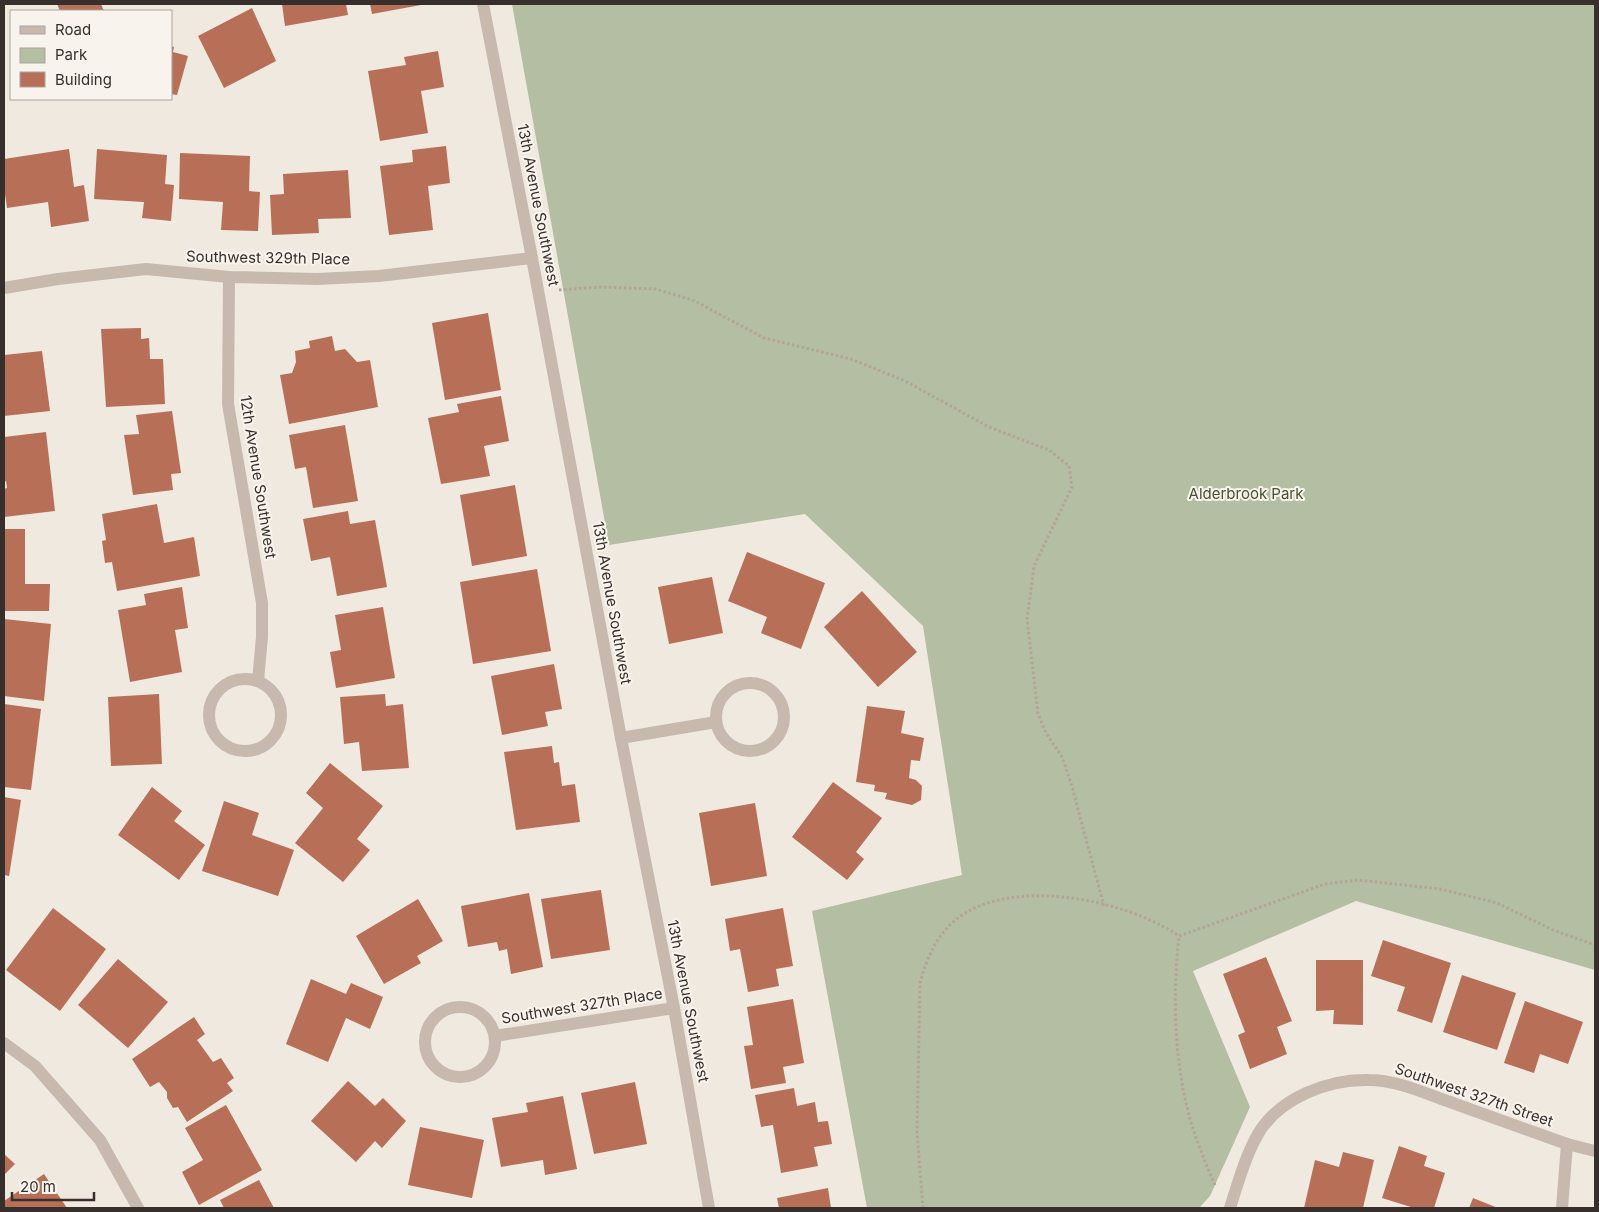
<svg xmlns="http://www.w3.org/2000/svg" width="1599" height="1212" viewBox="0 0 1599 1212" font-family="Inter,sans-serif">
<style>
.green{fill:#b4bea2}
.building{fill:#b76f57}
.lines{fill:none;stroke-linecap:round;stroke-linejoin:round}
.path{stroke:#b3a498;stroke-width:3;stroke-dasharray:2.5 2.5;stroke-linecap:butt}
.street{stroke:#c7b9ad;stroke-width:12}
.labels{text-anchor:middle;stroke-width:4;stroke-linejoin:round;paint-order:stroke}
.street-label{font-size:15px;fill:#372f2b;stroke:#f8f3ec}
.park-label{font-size:15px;fill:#465232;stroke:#f8f3ec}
</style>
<rect width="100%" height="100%" fill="#f0e9e0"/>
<path class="green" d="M 512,4 L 1595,4 L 1595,970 L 1356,901 L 1193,971 L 1250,1107 L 1210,1196 L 1199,1208 L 867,1208 L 812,911 L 962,875 L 923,626 L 805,514 L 609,545 Z"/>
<g class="building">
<path d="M 57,4 L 101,4 L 104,11 L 60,11 Z"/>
<path d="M 282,4 L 346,4 L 348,15 L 285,26 Z"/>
<path d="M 370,4 L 421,4 L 421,5 L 372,14 Z"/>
<path d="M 252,8 L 276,61 L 224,88 L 198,36 Z"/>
<path d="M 171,46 L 174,47 L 173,52 L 188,56 L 177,95 L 171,94 Z"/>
<path d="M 438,51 L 444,87 L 421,91 L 428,133 L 380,141 L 368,71 L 406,65 L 404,57 Z"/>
<path d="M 446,146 L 450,183 L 428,186 L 433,230 L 389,235 L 380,166 L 413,162 L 412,150 Z"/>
<path d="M 69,149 L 74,187 L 84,185 L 89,221 L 51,227 L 48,202 L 7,208 L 4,187 L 4,159 Z"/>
<path d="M 97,149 L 167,155 L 165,184 L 174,185 L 171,221 L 142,218 L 144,202 L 94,199 Z"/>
<path d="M 180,153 L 250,156 L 249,191 L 260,192 L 258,231 L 221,230 L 223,202 L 179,199 Z"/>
<path d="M 348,170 L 351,218 L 318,219 L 319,233 L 272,235 L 270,195 L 284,194 L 283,174 Z"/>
<path d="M 488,313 L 501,390 L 445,400 L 432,323 Z"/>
<path d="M 141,328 L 141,339 L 149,338 L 150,359 L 163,359 L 165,404 L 106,407 L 101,329 Z"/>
<path d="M 332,336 L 335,351 L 345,349 L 357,362 L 370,360 L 378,407 L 289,424 L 280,375 L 292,373 L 296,362 L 295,351 L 310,348 L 309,341 Z"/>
<path d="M 42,351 L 50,411 L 4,416 L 4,355 Z"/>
<path d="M 501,396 L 509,441 L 484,446 L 490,476 L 441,484 L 428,418 L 459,412 L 457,404 Z"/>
<path d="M 172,411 L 181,473 L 171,474 L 173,490 L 133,495 L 124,435 L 139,434 L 136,415 Z"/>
<path d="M 345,425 L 358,501 L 313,508 L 306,467 L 295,469 L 289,435 Z"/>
<path d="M 46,432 L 55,511 L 4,517 L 4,489 L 7,488 L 6,481 L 4,482 L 4,437 Z"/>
<path d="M 515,485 L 527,556 L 472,566 L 460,495 Z"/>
<path d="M 157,504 L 164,543 L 194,537 L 200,576 L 117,591 L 112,562 L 105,563 L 102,541 L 106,540 L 102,514 Z"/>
<path d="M 348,511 L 350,524 L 375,520 L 387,587 L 337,596 L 330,557 L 311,561 L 303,519 Z"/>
<path d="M 4,529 L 25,529 L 25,584 L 50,584 L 49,611 L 4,611 Z"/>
<path d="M 747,552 L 825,583 L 801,649 L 761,633 L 767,617 L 728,601 Z"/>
<path d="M 537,569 L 551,651 L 473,664 L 460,582 Z"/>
<path d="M 712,577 L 723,633 L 669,644 L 658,587 Z"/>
<path d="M 182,587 L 188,628 L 175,630 L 182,672 L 130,682 L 118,610 L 146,605 L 144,594 Z"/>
<path d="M 862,591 L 917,652 L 878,687 L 824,627 Z"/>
<path d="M 383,607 L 395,678 L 336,688 L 330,652 L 341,650 L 335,615 Z"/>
<path d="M 4,619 L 51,624 L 44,701 L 4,696 Z"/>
<path d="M 554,664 L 562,709 L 545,712 L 548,726 L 502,735 L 491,676 Z"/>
<path d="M 159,694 L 162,764 L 111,766 L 108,697 Z"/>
<path d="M 385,694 L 386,706 L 403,704 L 409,768 L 362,771 L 359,742 L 344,744 L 340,697 Z"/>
<path d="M 4,704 L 41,709 L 31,790 L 4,787 Z"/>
<path d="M 867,706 L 905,711 L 901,733 L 924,738 L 920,761 L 911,760 L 909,778 L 916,780 L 922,786 L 921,800 L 912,805 L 885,799 L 887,793 L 874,791 L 875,785 L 856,782 Z"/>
<path d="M 552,746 L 554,763 L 559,762 L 562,786 L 575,784 L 580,822 L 516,830 L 504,752 Z"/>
<path d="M 330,763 L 383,806 L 357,839 L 370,850 L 343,882 L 295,843 L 323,808 L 306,793 Z"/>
<path d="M 833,782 L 882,818 L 856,852 L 864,859 L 847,880 L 792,837 Z"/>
<path d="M 152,787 L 182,811 L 174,821 L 205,845 L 179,880 L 118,835 Z"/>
<path d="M 4,797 L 21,800 L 9,876 L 4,875 Z"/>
<path d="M 224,801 L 259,813 L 252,835 L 294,850 L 278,896 L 202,871 Z"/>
<path d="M 755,803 L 767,876 L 711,886 L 699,813 Z"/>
<path d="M 601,890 L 610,950 L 551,959 L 541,899 Z"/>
<path d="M 529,893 L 543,967 L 511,974 L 507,949 L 499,951 L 497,942 L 468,947 L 461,906 Z"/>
<path d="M 418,899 L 443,941 L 417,956 L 421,963 L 384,984 L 356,936 Z"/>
<path d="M 53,908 L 106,949 L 60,1011 L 6,970 Z"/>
<path d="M 783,908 L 793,966 L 776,969 L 779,986 L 748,992 L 740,949 L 730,951 L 725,919 Z"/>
<path d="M 1383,940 L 1451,963 L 1432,1023 L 1397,1011 L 1405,987 L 1371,976 Z"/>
<path d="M 1266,957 L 1292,1021 L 1277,1027 L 1287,1054 L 1250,1069 L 1238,1035 L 1245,1032 L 1223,974 Z"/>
<path d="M 118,959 L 168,1002 L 128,1048 L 78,1005 Z"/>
<path d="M 1316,960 L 1363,960 L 1363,1025 L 1333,1024 L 1334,1010 L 1316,1011 Z"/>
<path d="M 1462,975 L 1516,993 L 1497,1050 L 1443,1032 Z"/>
<path d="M 311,979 L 346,994 L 351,983 L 383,997 L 370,1029 L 346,1018 L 328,1062 L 286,1044 Z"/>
<path d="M 793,999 L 804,1063 L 783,1067 L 786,1083 L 751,1089 L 744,1046 L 753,1045 L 747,1007 Z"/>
<path d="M 1525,1001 L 1583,1022 L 1568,1064 L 1540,1054 L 1534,1073 L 1504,1063 Z"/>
<path d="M 194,1017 L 205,1034 L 197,1040 L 213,1062 L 221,1058 L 234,1078 L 227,1083 L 233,1091 L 187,1122 L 178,1107 L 173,1108 L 167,1098 L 167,1092 L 159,1082 L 150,1087 L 132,1059 Z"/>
<path d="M 348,1081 L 375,1106 L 383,1098 L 406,1121 L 382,1148 L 375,1141 L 356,1162 L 311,1121 Z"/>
<path d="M 635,1082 L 647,1144 L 594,1154 L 581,1093 Z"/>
<path d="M 794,1088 L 797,1106 L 815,1102 L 818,1122 L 828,1121 L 832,1144 L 814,1147 L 818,1166 L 781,1173 L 773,1125 L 761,1127 L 755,1095 Z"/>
<path d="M 563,1096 L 577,1169 L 545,1175 L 543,1160 L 501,1167 L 492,1118 L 528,1112 L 526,1103 Z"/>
<path d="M 226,1105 L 262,1170 L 199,1205 L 182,1172 L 203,1160 L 185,1128 Z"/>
<path d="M 420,1127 L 484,1140 L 472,1198 L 408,1185 Z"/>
<path d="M 1399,1146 L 1427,1156 L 1424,1166 L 1445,1173 L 1434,1208 L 1414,1208 L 1382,1198 Z"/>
<path d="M 1343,1152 L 1374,1160 L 1363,1208 L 1304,1208 L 1315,1160 L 1339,1167 Z"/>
<path d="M 4,1154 L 15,1164 L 4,1175 Z"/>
<path d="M 44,1174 L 67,1208 L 4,1208 L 4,1201 Z"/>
<path d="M 259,1180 L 274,1208 L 224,1208 L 220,1200 Z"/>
<path d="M 828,1188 L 831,1208 L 779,1208 L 777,1198 Z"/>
<path d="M 1473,1198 L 1498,1208 L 1469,1208 Z"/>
</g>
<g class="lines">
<g class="path">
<path d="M 559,290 L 599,287 L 656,289 L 695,301 L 764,338 L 851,359 L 905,381 L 989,427 L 1049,450 L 1069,466 L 1072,487 L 1034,566 L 1027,619 L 1038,714 L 1046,733 L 1062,757 L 1071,783 L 1104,906"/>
<path d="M 1215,1185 C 1208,1169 1201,1152 1195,1135 C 1174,1072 1172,1001 1179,936 L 1325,884 L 1358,880 L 1440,889 L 1497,903 L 1553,930 L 1595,945"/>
<path d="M 923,1208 L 917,1133 L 920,983 C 926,961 934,940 952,923 C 1005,874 1125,899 1179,936"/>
</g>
<g class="street">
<path d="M 483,4 L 532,258 L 621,738 L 674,1008 L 709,1208"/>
<path d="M 229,277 L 228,404 L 262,603 L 262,637 L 258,681"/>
<path d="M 4,288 L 58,279 L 146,269 L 229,277 L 317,279 L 379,276 L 532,258"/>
<circle cx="245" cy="715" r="36"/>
<circle cx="750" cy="717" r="34"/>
<path d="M 621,738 L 716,722"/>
<circle cx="460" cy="1042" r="35"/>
<path d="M 495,1036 L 674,1008"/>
<path d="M 4,1043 L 35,1066 L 100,1140 L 138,1208"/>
<path d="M 1230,1208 C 1238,1183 1245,1157 1258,1134 C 1280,1097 1329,1079 1369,1080 C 1397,1080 1424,1093 1450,1102 C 1489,1116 1528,1130 1567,1144 L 1595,1151"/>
<path d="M 1562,1208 L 1567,1144"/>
</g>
</g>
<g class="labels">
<g class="street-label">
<text transform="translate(538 205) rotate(79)" y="5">13th Avenue Southwest</text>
<text transform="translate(268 258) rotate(1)" y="5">Southwest 329th Place</text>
<text transform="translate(258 477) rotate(81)" y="5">12th Avenue Southwest</text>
<text transform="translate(612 603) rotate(80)" y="5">13th Avenue Southwest</text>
<text transform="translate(688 1001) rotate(79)" y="5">13th Avenue Southwest</text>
<text transform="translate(582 1006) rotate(-9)" y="5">Southwest 327th Place</text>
<text transform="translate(1474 1095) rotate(19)" y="5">Southwest 327th Street</text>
</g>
<g class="park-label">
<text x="1246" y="499">Alderbrook Park</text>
</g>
</g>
<rect width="1599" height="1212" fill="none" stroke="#372f2b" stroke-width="10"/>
<rect x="10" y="10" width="162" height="90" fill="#f8f3ec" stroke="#aba59f"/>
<rect x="20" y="26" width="25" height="8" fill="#c7b9ad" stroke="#aba59f"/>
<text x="55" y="35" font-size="15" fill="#372f2b">Road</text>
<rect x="20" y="48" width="25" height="15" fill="#b4bea2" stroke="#aba59f"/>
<text x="55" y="60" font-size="15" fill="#372f2b">Park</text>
<rect x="20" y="72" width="25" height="15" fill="#b76f57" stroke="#aba59f"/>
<text x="55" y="85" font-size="15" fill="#372f2b">Building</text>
<path d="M12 1192v8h82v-8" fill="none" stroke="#372f2b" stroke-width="2.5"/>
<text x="20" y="1192" font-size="15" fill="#372f2b" stroke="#f8f3ec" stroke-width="4" paint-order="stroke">20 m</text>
</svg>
